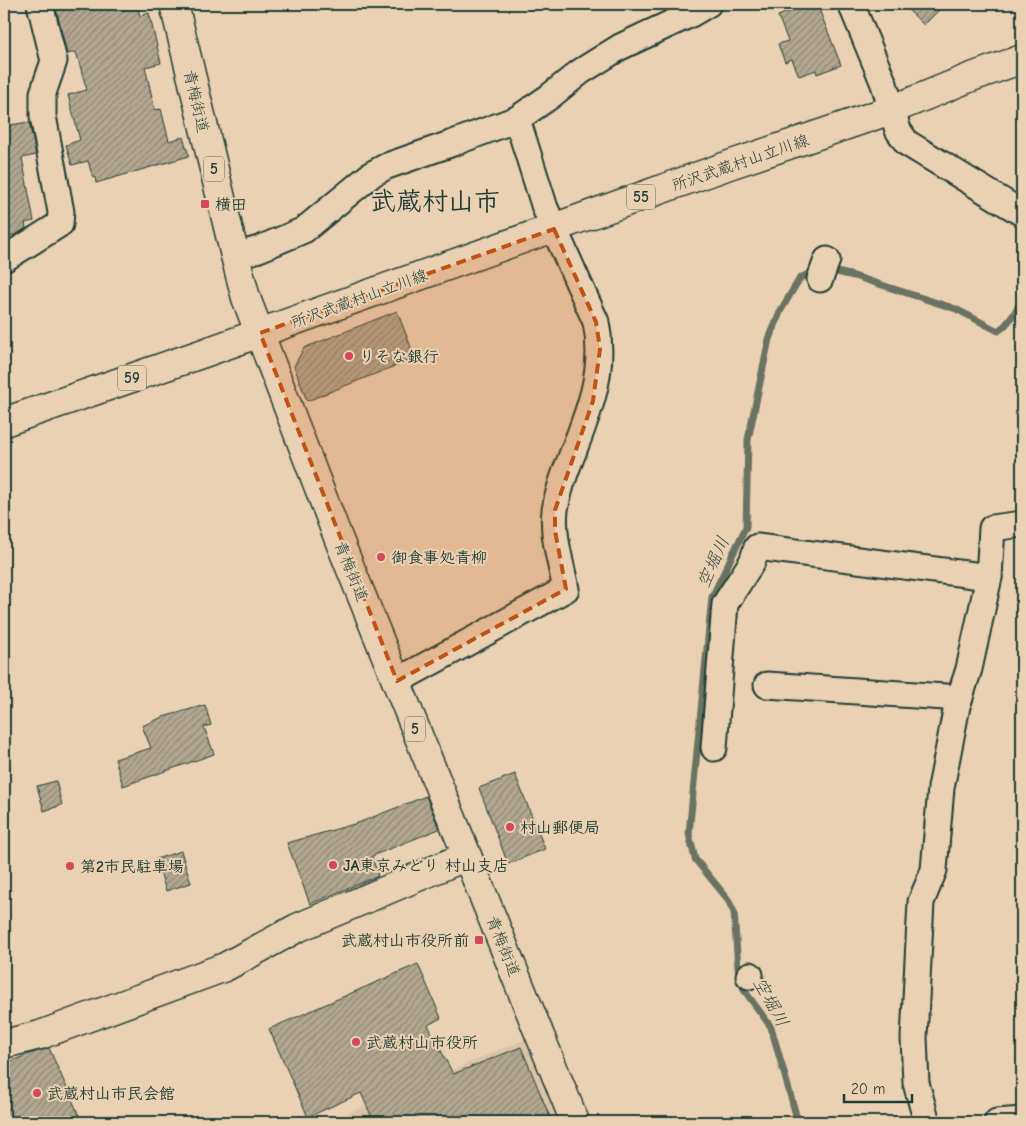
<svg xmlns="http://www.w3.org/2000/svg" width="1026" height="1126" viewBox="0 0 1026 1126" font-family="'Comic Neue','Klee One',sans-serif">
<style>
.built{fill:#dac4a8}
.lines{fill:none;stroke-linecap:round;stroke-linejoin:round}
.stream{stroke:#697362;stroke-width:7}
.building{fill:url(#building-hatch);stroke:#1f3d34}
.street-casing{stroke:#1f3d34;stroke-width:29}
.secondary-casing{stroke:#1f3d34;stroke-width:31}
.primary-casing{stroke:#1f3d34;stroke-width:31}
.street{stroke:#ebd1b3;stroke-width:25}
.secondary{stroke:#ebd1b3;stroke-width:28}
.primary{stroke:#ebd1b3;stroke-width:28}
.marked{fill:#c05314;fill-opacity:0.2;stroke:#c05314;stroke-width:4;stroke-dasharray:10 6;stroke-linejoin:round}
.poi-dot{fill:#d1495b;stroke:#ebd1b3;stroke-width:2}
.labels{text-anchor:middle;stroke-width:4;stroke-linejoin:round;paint-order:stroke}
.shield{fill:#ebd1b3;stroke:#5c695a;stroke-width:1}
.shield-label{font-size:15px;font-weight:bold;fill:#1f3d34}
.street-label{font-size:16px;fill:#1f3d34;stroke:#ebd1b3}
.poi-label{font-size:16px;font-weight:bold;fill:#1f3d34;stroke:#ebd1b3;text-anchor:start}
.water-label{font-size:18px;font-style:italic;fill:#314a40;stroke:#ebd1b3}
.town-label{font-size:26px;font-weight:bold;fill:#1f3d34;stroke:#ebd1b3}
</style>
<defs>
<pattern id="building-hatch" width="6" height="6" patternUnits="userSpaceOnUse" patternTransform="scale(1.25)"><rect width="6" height="6" fill="#b2a790"/><path d="M-1 1l2-2M0 6l6-6M5 7l2-2" fill="none" stroke="#908976"/></pattern>
</defs>
<rect width="100%" height="100%" fill="#ebd1b3"/>
<filter id="ink" filterUnits="userSpaceOnUse"><feTurbulence type="fractalNoise" baseFrequency=".02" numOctaves="2"/><feDisplacementMap in="SourceGraphic" scale="10" xChannelSelector="R" yChannelSelector="G"/><feConvolveMatrix kernelMatrix="1 2 1 2 8 2 1 2 1" color-interpolation-filters="sRGB"/></filter>
<g filter="url(#ink)">
<path class="built" d="M 528,1038 L 562,1122 L 327,1122 Z"/>
<g class="lines">
<g class="stream">
<path d="M 828,270 L 854,276 L 956,309 L 998,331 C 1010,323 1015,312 1022,299"/>
<path d="M 798,1122 L 771,1027 L 744,990 L 738,968 L 734,912 L 727,898 L 695,859 L 689,834 L 712,597 L 746,527 L 748,440 L 769,339 L 781,310 L 800,278 L 817,270"/>
</g>
</g>
<g class="building">
<path d="M 55,4 L 137,4 L 140,16 L 149,13 L 161,63 L 145,67 L 155,110 L 161,109 L 169,141 L 183,137 L 189,156 L 96,183 L 95,177 L 93,178 L 88,161 L 72,165 L 66,145 L 80,140 L 68,95 L 87,90 L 76,52 L 67,54 Z"/>
<path d="M 809,4 L 817,4 L 841,65 L 817,74 L 816,70 L 799,76 L 792,59 L 785,62 L 778,44 L 788,41 L 778,16 Z"/>
<path d="M 902,4 L 945,4 L 924,25 Z"/>
<path d="M 29,122 L 36,155 L 22,158 L 34,221 L 25,223 L 26,228 L 15,235 L 4,237 L 4,126 Z"/>
<path d="M 397,311 L 415,358 L 307,401 L 294,366 L 304,348 Z"/>
<path d="M 205,705 L 211,725 L 204,727 L 214,754 L 123,786 L 115,759 L 151,748 L 142,726 L 163,717 Z"/>
<path d="M 515,774 L 545,849 L 508,864 L 479,788 Z"/>
<path d="M 56,781 L 62,805 L 44,811 L 37,786 Z"/>
<path d="M 426,796 L 439,829 L 372,856 L 378,876 L 310,904 L 287,843 L 358,823 Z"/>
<path d="M 181,851 L 191,883 L 166,891 L 156,859 Z"/>
<path d="M 418,964 L 441,1018 L 428,1025 L 453,1074 L 521,1047 L 552,1122 L 374,1122 L 361,1093 L 308,1117 L 269,1029 Z"/>
<path d="M 49,1048 L 82,1122 L 4,1122 L 4,1064 L 29,1054 Z"/>
</g>
<g class="lines">
<g class="street-casing">
<g id="street">
<path d="M 851,4 L 884,84 L 898,130 L 907,143 L 1022,213"/>
<path d="M 235,256 L 259,249 L 304,230 L 372,174 L 387,166 L 453,143 L 517,119 L 549,97 L 580,72 L 620,47 L 691,14 L 708,4"/>
<path d="M 4,259 L 60,224 L 61,212 L 43,116 L 43,93 L 54,61 L 40,4"/>
<path d="M 820,279 L 827,260"/>
<path d="M 397,681 L 566,589 C 561,563 552,536 555,510 C 558,491 565,472 572,455 C 589,411 606,371 596,322 L 545,208 L 517,119"/>
<path d="M 767,685 L 960,698"/>
<path d="M 714,748 L 725,604 L 752,562 L 757,547 L 989,577"/>
<path d="M 749,976 L 750,975"/>
<path d="M 927,1122 L 916,1083 L 914,1038 L 921,902 L 934,870 L 941,788 L 957,706 L 969,669 L 989,577 L 992,528 L 1022,524"/>
<path d="M 997,1122 L 1022,1120"/>
</g>
</g>
<g class="secondary-casing">
<path id="secondary" d="M 4,1044 L 40,1035 L 225,967 L 297,928 L 467,856"/>
</g>
<g class="primary-casing">
<g id="primary">
<path d="M 174,4 L 235,256 L 246,298 L 339,540 L 575,1122"/>
<path d="M 4,422 L 201,354 L 732,164 L 891,110 L 969,78 L 1022,59"/>
</g>
</g>
<use href="#street" class="street"/>
<use href="#secondary" class="secondary"/>
<use href="#primary" class="primary"/>
</g>
</g>
<path class="marked" d="M 554,229 L 596,322 L 600,349 L 593,401 L 555,510 L 555,531 L 566,589 L 397,681 L 260,333 Z"/>
<g class="poi-dot">
<rect x="200" y="199" width="10" height="10" rx="2.5"/>
<circle cx="349" cy="356" r="5"/>
<circle cx="381" cy="557" r="5"/>
<circle cx="510" cy="827" r="5"/>
<circle cx="333" cy="865" r="5"/>
<circle cx="70" cy="866" r="5"/>
<rect x="474" y="935" width="10" height="10" rx="2.5"/>
<circle cx="356" cy="1042" r="5"/>
<circle cx="37" cy="1093" r="5"/>
</g>
<g class="labels">
<g class="shield">
<rect x="204" y="156.5" width="20" height="25" rx="4"/>
<rect x="627" y="184.5" width="28" height="25" rx="4"/>
<rect x="118" y="365.5" width="28" height="25" rx="4"/>
<rect x="405" y="716.5" width="20" height="25" rx="4"/>
</g>
<g class="shield-label">
<text x="214" y="174">5</text>
<text x="641" y="202">55</text>
<text x="132" y="383">59</text>
<text x="415" y="734">5</text>
</g>
<g class="street-label">
<text transform="translate(197 101) rotate(77)" y="6">青梅街道</text>
<text transform="translate(740 162) rotate(-19)" y="6">所沢武蔵村山立川線</text>
<text transform="translate(359 298) rotate(-20)" y="6">所沢武蔵村山立川線</text>
<text transform="translate(352 571) rotate(68)" y="6">青梅街道</text>
<text transform="translate(504 946) rotate(68)" y="6">青梅街道</text>
</g>
<g class="poi-label">
<text x="215" y="210">横田</text>
<text x="359" y="362">りそな銀行</text>
<text x="391" y="563">御食事処青柳</text>
<text x="520" y="833">村山郵便局</text>
<text x="343" y="871">JA東京みどり 村山支店</text>
<text x="80" y="872">第2市民駐車場</text>
<text x="469" y="946" text-anchor="end">武蔵村山市役所前</text>
<text x="366" y="1048">武蔵村山市役所</text>
<text x="47" y="1099">武蔵村山市民会館</text>
</g>
<g class="water-label">
<text transform="translate(713 562) rotate(-66)" y="6">空堀川</text>
<text transform="translate(771 1002) rotate(61)" y="6">空堀川</text>
</g>
<g class="town-label">
<text x="435" y="210">武蔵村山市</text>
</g>
</g>
<rect width="1026" height="1126" fill="none" stroke="#ebd1b3" stroke-width="20"/>
<rect x="10" y="10" width="1006" height="1106" fill="none" stroke="#1f3d34" stroke-width="2" filter="url(#ink)"/>
<path d="M844 1094v8h68v-8" fill="none" stroke="#1f3d34" stroke-width="2.5"/>
<text x="851" y="1094" font-size="15" fill="#1f3d34" stroke="#ebd1b3" stroke-width="4" paint-order="stroke">20 m</text>
</svg>
